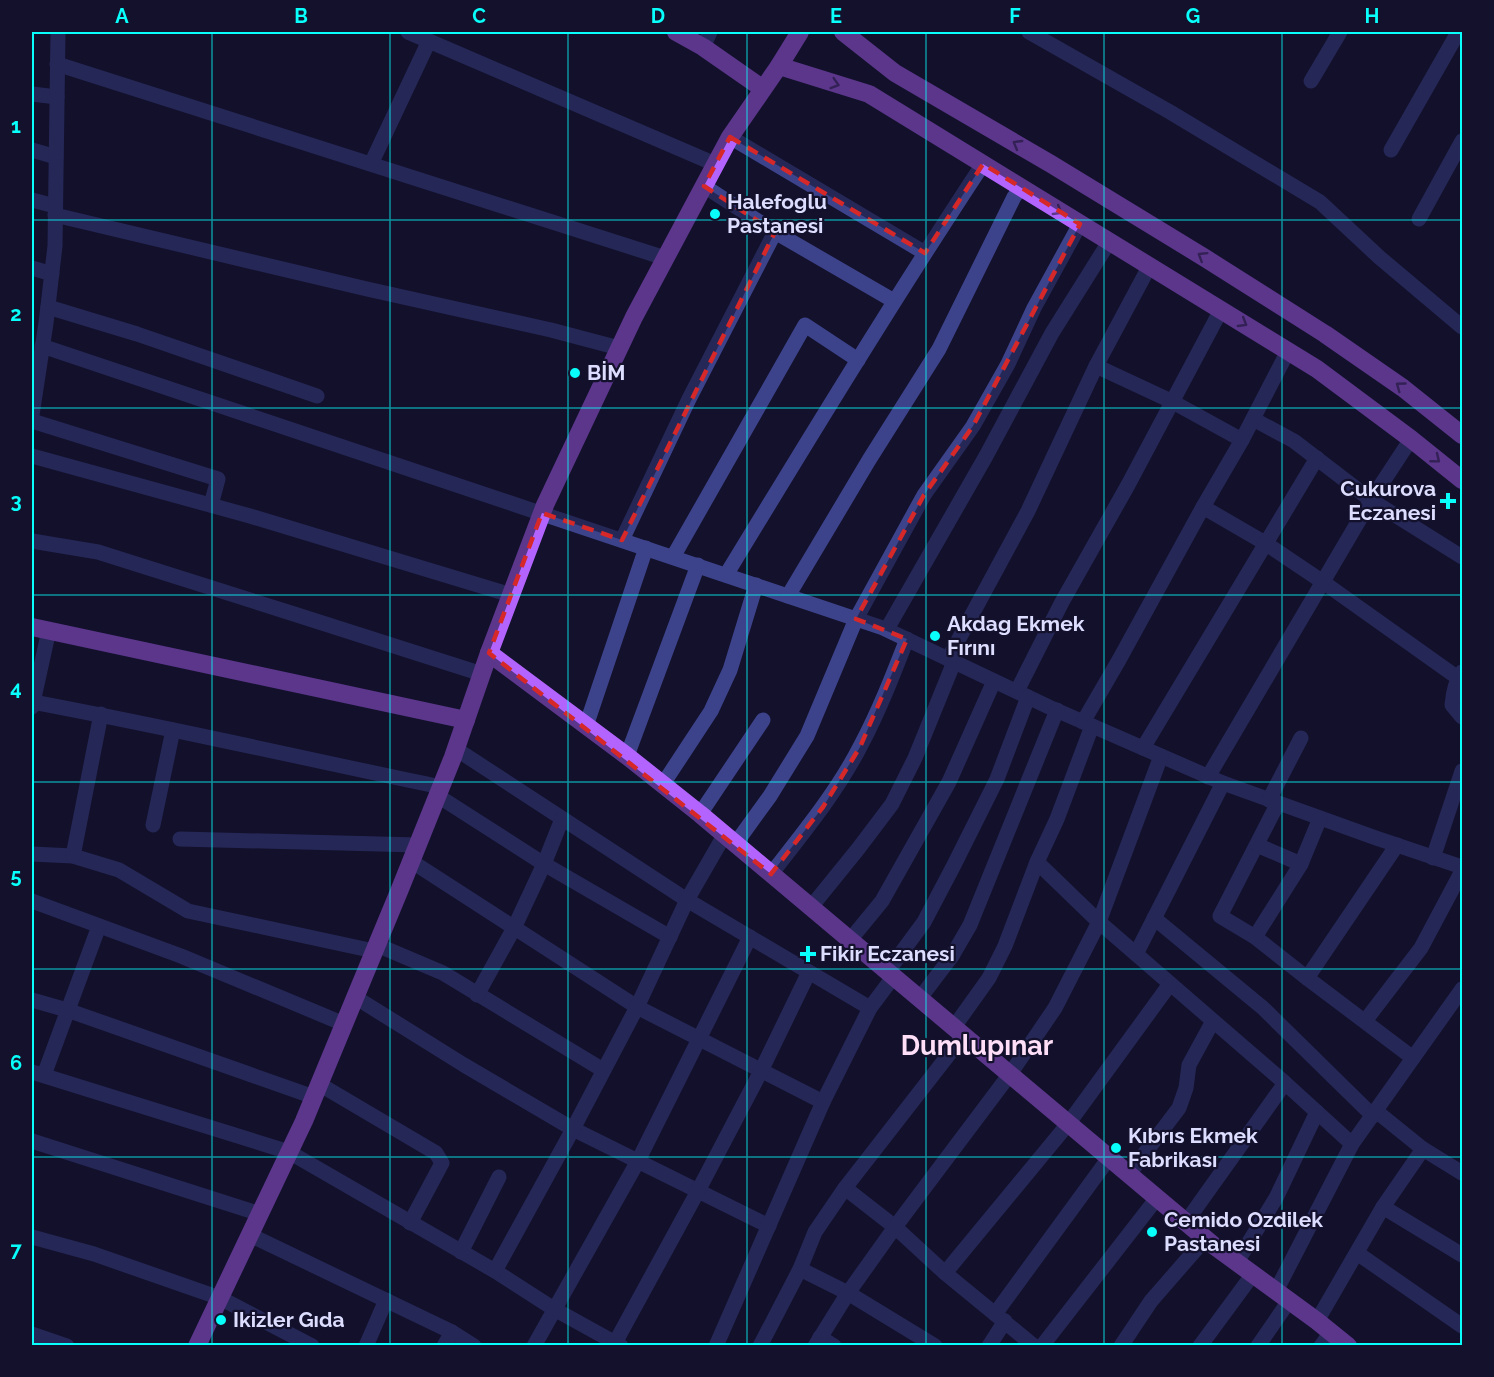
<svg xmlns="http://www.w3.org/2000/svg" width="1494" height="1377" viewBox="0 0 1494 1377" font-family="Raleway,sans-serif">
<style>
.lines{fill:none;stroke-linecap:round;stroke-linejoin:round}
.minor{stroke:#3d438b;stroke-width:15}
.major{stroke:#b364ff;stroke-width:18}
.oneway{stroke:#5b368b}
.marked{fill:none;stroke:#d62828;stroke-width:4.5;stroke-dasharray:12 8;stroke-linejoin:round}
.grid{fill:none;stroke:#09fffb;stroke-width:1.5;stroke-opacity:0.55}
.poi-dot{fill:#09fffb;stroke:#13112c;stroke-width:2}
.labels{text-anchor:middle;stroke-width:4.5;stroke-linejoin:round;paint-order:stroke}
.poi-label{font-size:21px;font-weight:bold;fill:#ddf;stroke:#13112c;text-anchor:start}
.district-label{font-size:27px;font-weight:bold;fill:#ffdff7;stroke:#13112c}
.neatline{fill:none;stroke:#09fffb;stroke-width:2}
.grid-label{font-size:20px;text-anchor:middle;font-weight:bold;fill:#09fffb}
</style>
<rect width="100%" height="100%" fill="#13112c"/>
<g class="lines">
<g class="minor">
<path d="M 408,32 L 715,164"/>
<path d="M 1029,32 L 1170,112 L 1320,202 L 1379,257 L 1462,327"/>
<path d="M 703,47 L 710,32"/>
<path d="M 57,64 L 665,258"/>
<path d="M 1311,81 L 1340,32"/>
<path d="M 32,94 L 57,97"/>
<path d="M 730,137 L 925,253"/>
<path d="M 32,150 L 56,157"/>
<path d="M 1391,150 L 1456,36"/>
<path d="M 371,164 L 429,41"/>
<path d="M 704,186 L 775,232 L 894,301"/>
<path d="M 32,200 L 55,206"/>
<path d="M 55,215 L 367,289 L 551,330 L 619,348"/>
<path d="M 1419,219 L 1462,141"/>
<path d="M 32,268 L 52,274"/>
<path d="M 48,307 L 137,334 L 317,396"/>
<path d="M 42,346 L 883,628 L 1049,707 L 1223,783 L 1376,838 L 1462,867"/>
<path d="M 1096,366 L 1171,401 L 1242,440"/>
<path d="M 32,415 L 46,323 L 55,246 L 58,32"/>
<path d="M 1253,419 L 1294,441 L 1371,500 L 1462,557"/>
<path d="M 32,421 L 218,479 L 211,505"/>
<path d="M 32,456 L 250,516 L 511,595"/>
<path d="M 1203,507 L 1265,543 L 1323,582 L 1458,678"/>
<path d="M 622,540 L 689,399 L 775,232"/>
<path d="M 32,541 L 98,552 L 294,614 L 482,674"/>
<path d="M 673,557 L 805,325 L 858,360"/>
<path d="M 726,575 C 810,437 894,299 983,164"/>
<path d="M 788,596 L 869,460 L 939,349 L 1014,197 L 1021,188"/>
<path d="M 887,629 L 986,456 L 1052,333 L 1109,242"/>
<path d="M 948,659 L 1028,511 L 1096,366 L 1149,267"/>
<path d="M 1462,672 C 1455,682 1453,693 1452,705 L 1462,717"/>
<path d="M 1017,691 L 1062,602 L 1128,485 L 1221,310"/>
<path d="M 32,702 C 169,727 305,759 441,787"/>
<path d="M 32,707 L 49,630"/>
<path d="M 1083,722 L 1119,660 L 1203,507 L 1242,440 L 1288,351"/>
<path d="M 586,726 L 646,548"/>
<path d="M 1143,748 L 1317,458"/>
<path d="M 456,749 L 687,900 L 870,1008"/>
<path d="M 627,756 L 698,565"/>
<path d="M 1208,777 L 1371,500 L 1411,439"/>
<path d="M 663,784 L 711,711 L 730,670 L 756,585"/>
<path d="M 438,796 L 544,864 L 670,937"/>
<path d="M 1269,800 L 1301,738"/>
<path d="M 1278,803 L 1220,916 L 1255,937 L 1307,978 L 1413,1058"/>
<path d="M 700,814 L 763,720"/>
<path d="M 153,825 L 173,730"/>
<path d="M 180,839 L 418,845"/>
<path d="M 736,843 L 770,796 L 807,736 L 856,619 L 924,495 L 973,426 L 1008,364 L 1034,308 L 1080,224"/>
<path d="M 1257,845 L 1301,864"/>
<path d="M 32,854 L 73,856 L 119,870 L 188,911 L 374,951"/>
<path d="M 73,856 L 101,714"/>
<path d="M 1433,858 L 1462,771"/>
<path d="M 411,861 L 637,1007 L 823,1102"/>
<path d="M 1037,862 L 1099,922 L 1285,1083 L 1352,1144"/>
<path d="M 771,874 C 803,833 837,792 861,745 C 879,711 893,675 907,639"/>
<path d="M 32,901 L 181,956 L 344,1024"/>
<path d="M 811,907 L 858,849 L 892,804 L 915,758 L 954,662"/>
<path d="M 1154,918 L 1263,1008 L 1373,1116"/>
<path d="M 1255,937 L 1301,864 L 1320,818"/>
<path d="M 850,940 L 882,901 L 949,782 L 994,681"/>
<path d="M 377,945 L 443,973 L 603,1070"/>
<path d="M 1136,954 L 1223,783"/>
<path d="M 888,971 L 924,922 L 954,865 L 997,779 L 1028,697"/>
<path d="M 1307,978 L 1397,845"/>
<path d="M 477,995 L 514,928 L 544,864 L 562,819"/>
<path d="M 355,997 L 464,1065 L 573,1129 L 769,1226"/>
<path d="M 920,998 L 952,956 L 970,925 L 1057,710"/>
<path d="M 32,1000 L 67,1010 L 314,1097"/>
<path d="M 1365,1021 L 1421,948 L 1462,871"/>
<path d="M 954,1027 L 989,978 L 1005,946 L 1037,862 L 1057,819 L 1092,726"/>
<path d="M 32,1072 L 289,1152 L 495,1271 L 554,1309 L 621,1346"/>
<path d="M 44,1075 L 99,926"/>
<path d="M 319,1084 L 436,1153 L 442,1163 L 410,1223"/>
<path d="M 1376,1111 L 1423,1149 L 1462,1173"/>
<path d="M 32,1141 L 260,1214"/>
<path d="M 1129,1174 L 1179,1108 L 1186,1088 L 1189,1065 L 1213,1021"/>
<path d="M 845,1188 L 895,1227 L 945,1273 L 1034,1346"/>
<path d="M 1383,1207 L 1462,1255"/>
<path d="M 1186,1222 L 1285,1083"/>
<path d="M 250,1235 L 452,1332 L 474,1346"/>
<path d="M 32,1237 L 94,1254 L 220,1298 L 312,1346"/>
<path d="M 461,1252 L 499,1177"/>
<path d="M 1357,1253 L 1462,1326"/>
<path d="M 1237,1262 L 1276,1198 L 1317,1112"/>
<path d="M 800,1269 L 848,1293 L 935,1346"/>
<path d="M 495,1271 L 573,1129 L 637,1007 L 687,900 L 725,834"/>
<path d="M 945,1273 L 1068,1124 L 1170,984"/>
<path d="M 1276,1291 L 1352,1144 L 1462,989"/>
<path d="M 995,1314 L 1109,1158"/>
<path d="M 1317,1321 L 1383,1207 L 1423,1149"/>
<path d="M 32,1334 L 67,1346"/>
<path d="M 820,1337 L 834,1346"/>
<path d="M 615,1343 L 698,1191 L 761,1071 L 809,972"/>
<path d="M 366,1346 L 386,1300"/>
<path d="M 444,1346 L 452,1332"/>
<path d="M 534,1346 L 638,1161 L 750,937"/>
<path d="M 716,1346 L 823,1102 L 870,1008 L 894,976"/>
<path d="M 760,1346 L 800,1269 L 815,1232 L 845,1188 L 964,1035"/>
<path d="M 815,1346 L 848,1293 L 895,1227 L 1010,1074 L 1055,1008 L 1099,922 L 1161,756"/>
<path d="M 989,1346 L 1005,1321"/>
<path d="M 1042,1346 L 1157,1198"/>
<path d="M 1121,1346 L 1151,1301 L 1205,1239"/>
<path d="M 1200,1346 L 1253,1274"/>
<path d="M 1258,1346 L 1289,1301"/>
<path d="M 1321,1346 L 1331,1332"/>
</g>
<g class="major">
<path d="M 676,32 L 703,47 L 762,88"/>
<path d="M 843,32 L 895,73 L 1051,164 L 1205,258 L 1325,334 L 1403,388 L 1462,435"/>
<path d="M 779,66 L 869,94 L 1317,369 L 1411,439 L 1462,480"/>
<path d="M 32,627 L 466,720"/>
<path d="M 489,653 L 627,756 L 700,814 L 1213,1245 L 1317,1321 L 1348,1346"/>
<path d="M 197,1346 L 304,1121 L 400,889 L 453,757 L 489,653 L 545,505 L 634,317 L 730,137 L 779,66 L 800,32"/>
</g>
</g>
<defs><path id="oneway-chevron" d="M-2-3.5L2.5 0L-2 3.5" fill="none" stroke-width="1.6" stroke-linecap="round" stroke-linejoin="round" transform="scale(1.5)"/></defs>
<g class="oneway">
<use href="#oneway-chevron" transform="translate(835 84) rotate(17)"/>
<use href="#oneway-chevron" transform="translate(1017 144) rotate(-150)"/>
<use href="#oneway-chevron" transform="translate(1058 211) rotate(31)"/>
<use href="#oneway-chevron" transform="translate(1202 256) rotate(-148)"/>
<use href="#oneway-chevron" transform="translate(1243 323) rotate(31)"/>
<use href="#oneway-chevron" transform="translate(1400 386) rotate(-144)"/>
<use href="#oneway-chevron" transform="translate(1436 459) rotate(39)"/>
</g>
<path d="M0 0H1494V1377H0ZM 730,137 L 925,253 L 983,164 L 1080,224 L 973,426 L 924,495 L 856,619 L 907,639 L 860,747 L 823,807 L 771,874 L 489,653 L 542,513 L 622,540 L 775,232 L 704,186 Z" fill="#13112c" fill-opacity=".55" fill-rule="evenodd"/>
<path class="marked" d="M 730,137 L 925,253 L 983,164 L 1080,224 L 973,426 L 924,495 L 856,619 L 907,639 L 860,747 L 823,807 L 771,874 L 489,653 L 542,513 L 622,540 L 775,232 L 704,186 Z"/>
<path class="grid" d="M 212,32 L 212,1346M 390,32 L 390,1346M 568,32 L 568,1346M 747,32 L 747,1346M 926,32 L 926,1346M 1104,32 L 1104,1346M 1282,32 L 1282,1346M 32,220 L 1462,220M 32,408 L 1462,408M 32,595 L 1462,595M 32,782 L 1462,782M 32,969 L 1462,969M 32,1157 L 1462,1157"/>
<g class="poi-dot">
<circle cx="715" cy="214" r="6"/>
<circle cx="575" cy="373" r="6"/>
<path d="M1445 492h6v6h6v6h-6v6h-6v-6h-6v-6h6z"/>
<circle cx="935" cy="636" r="6"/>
<path d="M805 945h6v6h6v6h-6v6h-6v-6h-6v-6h6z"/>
<circle cx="1116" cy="1148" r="6"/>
<circle cx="1152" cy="1232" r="6"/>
<circle cx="221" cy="1320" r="6"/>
</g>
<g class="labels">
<g class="poi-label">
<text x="727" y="209">Halefoglu<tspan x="727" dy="24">Pastanesi</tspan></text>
<text x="587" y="380">BİM</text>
<text x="1436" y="496" text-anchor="end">Cukurova<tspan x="1436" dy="24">Eczanesi</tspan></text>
<text x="947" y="631">Akdag Ekmek<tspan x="947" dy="24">Fırını</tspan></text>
<text x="820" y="961">Fikir Eczanesi</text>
<text x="1128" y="1143">Kıbrıs Ekmek<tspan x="1128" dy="24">Fabrikası</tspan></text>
<text x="1164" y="1227">Cemido Ozdilek<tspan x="1164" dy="24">Pastanesi</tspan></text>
<text x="233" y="1327">Ikizler Gıda</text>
</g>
<g class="district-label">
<text x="977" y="1055">Dumlupınar</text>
</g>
</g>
<rect width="1494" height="1377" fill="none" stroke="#13112c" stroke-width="66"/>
<rect x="33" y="33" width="1428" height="1311" class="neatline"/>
<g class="grid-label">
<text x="122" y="23">A</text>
<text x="301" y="23">B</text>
<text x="479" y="23">C</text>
<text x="658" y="23">D</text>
<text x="836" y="23">E</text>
<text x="1015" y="23">F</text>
<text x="1193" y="23">G</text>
<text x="1372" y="23">H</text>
<text x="16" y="133">1</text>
<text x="16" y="321">2</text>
<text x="16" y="508">3</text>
<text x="16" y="695">4</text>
<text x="16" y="883">5</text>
<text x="16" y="1070">6</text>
<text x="16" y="1257">7</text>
</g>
</svg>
